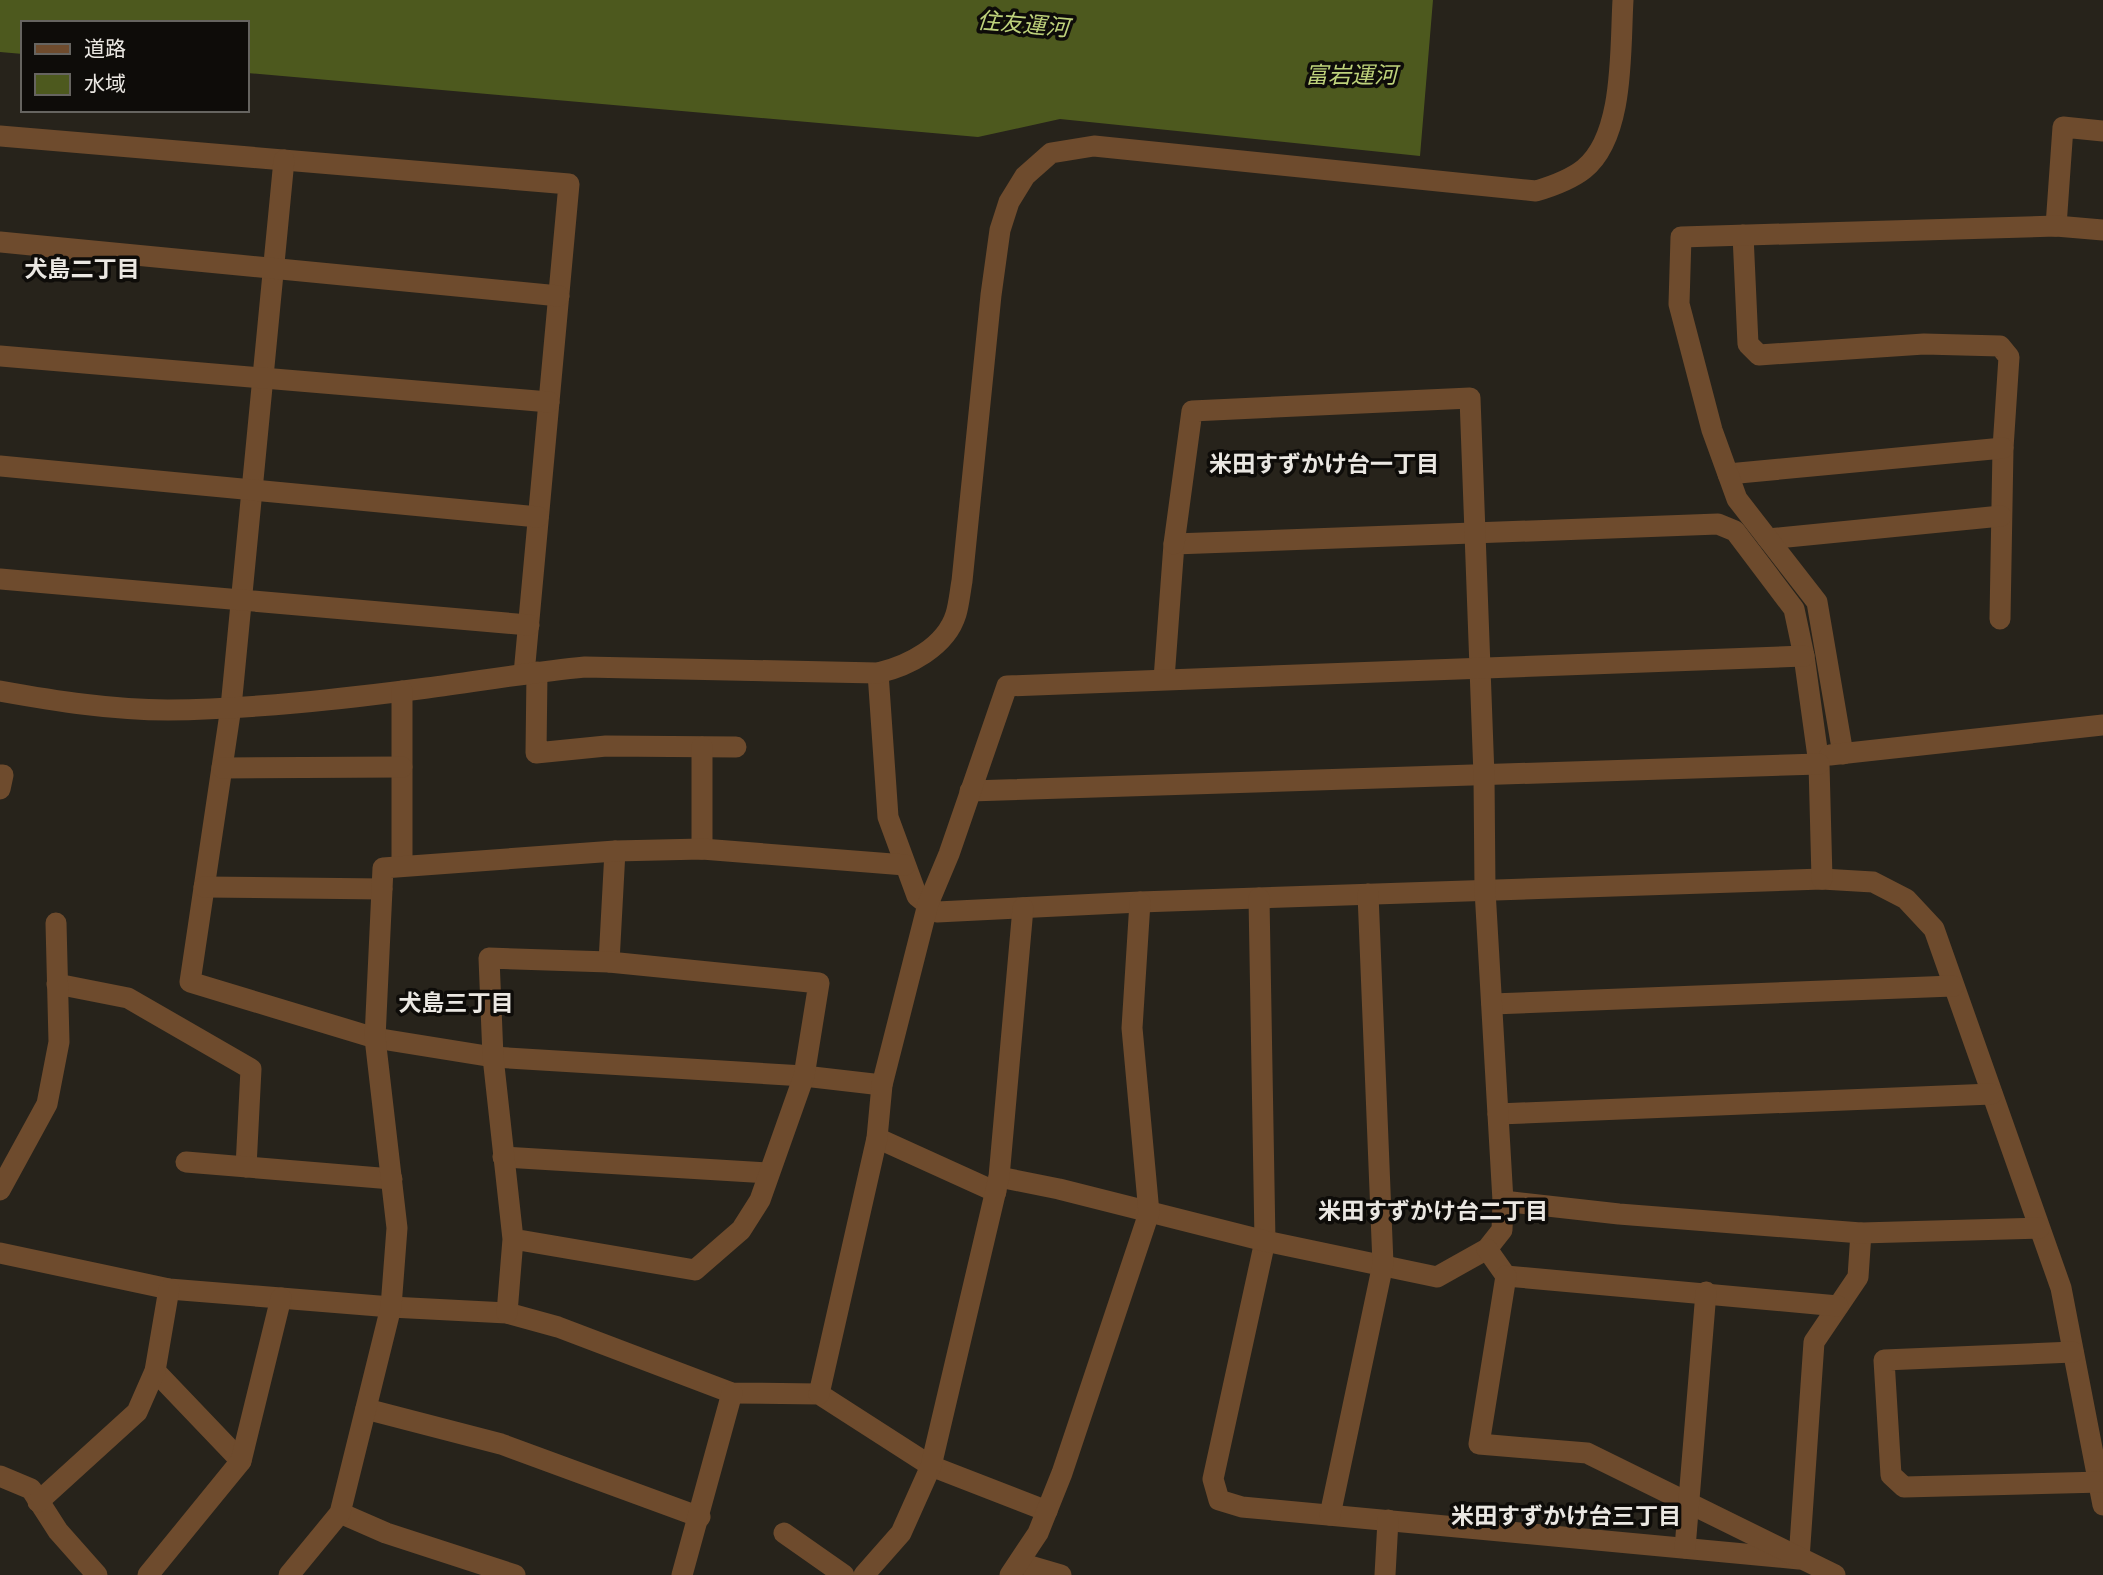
<svg xmlns="http://www.w3.org/2000/svg" width="2103" height="1575" viewBox="0 0 2103 1575" font-family="'PT Sans Narrow','Noto Sans JP',sans-serif">
<style>
.water{fill:#4d591e}
.lines{fill:none;stroke-linecap:round;stroke-linejoin:round}
.minor{stroke:#6e4b2d;stroke-width:21}
.labels{text-anchor:middle;stroke-width:7;stroke-linejoin:round;paint-order:stroke}
.water-label{font-size:23px;font-style:italic;fill:#bed27b;stroke:#0e0c09}
.neighbourhood-label{font-size:23px;font-weight:bold;fill:#eae7e2;stroke:#0e0c09}
</style>
<rect width="100%" height="100%" fill="#27231b"/>
<path class="water" d="M 0,0 L 1433,0 L 1420,156 L 1060,119 L 978,137 L 247,73 L 247,23 L 23,23 L 23,54 L 0,52 Z"/>
<g class="lines">
<g class="minor">
<path d="M 0,136 L 569,184 L 524,674"/>
<path d="M 284,160 L 231,707 L 190,982 L 375,1038 L 493,1057 L 804,1076 L 882,1085"/>
<path d="M 2056,226 L 2063,127 L 2103,131"/>
<path d="M 1743,235 L 1748,344 L 1759,355 L 1924,344 L 2000,346 L 2009,357 L 2003,448 L 2000,619"/>
<path d="M 0,242 L 559,296"/>
<path d="M 0,356 L 549,402"/>
<path d="M 0,466 L 538,517"/>
<path d="M 1728,474 L 2003,448"/>
<path d="M 1768,539 L 2001,516"/>
<path d="M 0,579 L 529,625"/>
<path d="M 537,672 L 536,753 L 606,746 L 736,747"/>
<path d="M 878,673 L 888,817 L 917,896 L 937,912 L 1140,902 L 1822,879 L 1873,882 L 1906,899 L 1934,929 L 2061,1288 L 2103,1505"/>
<path d="M 1164,679 L 1174,544 L 1718,524 L 1735,531 L 1794,609 L 1804,656 L 1819,764 L 1822,879"/>
<path d="M 0,691 C 56,701 112,710 168,710 C 254,709 342,699 427,688 C 480,681 532,672 585,667 L 878,673 C 908,666 946,647 956,614 C 959,604 960,592 962,581 L 991,295 L 1000,230 L 1009,202 L 1025,176 L 1051,153 L 1094,146 L 1536,191 C 1553,186 1570,180 1584,169 C 1625,136 1620,48 1623,0"/>
<path d="M 402,691 L 402,865"/>
<path d="M 702,747 L 702,849"/>
<path d="M 1843,754 L 1817,602 L 1737,499 L 1712,430 L 1679,304 L 1681,237 L 2056,226 L 2103,230"/>
<path d="M 1830,755 L 2103,725"/>
<path d="M 222,768 L 402,767"/>
<path d="M 0,775 L 3,775 L 0,789"/>
<path d="M 970,791 L 1819,764"/>
<path d="M 204,887 L 382,889"/>
<path d="M 1259,898 L 1265,1241 L 1213,1479 L 1219,1500 L 1242,1507 L 1799,1559 L 1814,1342 L 1858,1277 L 1861,1233"/>
<path d="M 609,962 L 615,851"/>
<path d="M 57,984 L 128,998 L 251,1069 L 246,1167"/>
<path d="M 1492,1004 L 1953,986"/>
<path d="M 1498,1114 L 1992,1094"/>
<path d="M 877,1138 L 996,1192"/>
<path d="M 503,1157 L 769,1173"/>
<path d="M 186,1162 L 392,1179"/>
<path d="M 999,1177 L 1059,1189 L 1265,1241 L 1437,1277 L 1487,1249 L 1502,1230 L 1503,1201 L 1485,890 L 1484,776 L 1470,398 L 1192,411 L 1174,544"/>
<path d="M 0,1190 L 47,1104 L 59,1042 L 56,923"/>
<path d="M 1503,1201 L 1619,1214 L 1861,1233 L 2039,1228"/>
<path d="M 1487,1249 L 1506,1276 L 1838,1306"/>
<path d="M 0,1253 L 169,1289 L 391,1307 L 507,1313 L 558,1327 L 732,1393 L 819,1394 L 931,1466 L 1047,1511"/>
<path d="M 1506,1276 L 1479,1444 L 1587,1453 L 1835,1575"/>
<path d="M 507,1313 L 513,1239 L 493,1057 L 489,958 L 609,962 L 819,983 L 804,1076 L 760,1200 L 741,1230 L 695,1270 L 513,1239"/>
<path d="M 2073,1352 L 1884,1360 L 1891,1475 L 1904,1487 L 2103,1482"/>
<path d="M 155,1371 L 241,1461"/>
<path d="M 819,1394 L 877,1138 L 882,1085 L 928,904 L 949,854 L 1007,686 L 1804,656"/>
<path d="M 366,1409 L 501,1444 L 700,1517"/>
<path d="M 0,1476 L 31,1489 L 58,1531 L 97,1575"/>
<path d="M 38,1502 L 137,1412 L 155,1371 L 169,1289"/>
<path d="M 340,1513 L 386,1533 L 515,1575"/>
<path d="M 1330,1515 L 1383,1264 L 1368,894"/>
<path d="M 784,1533 L 844,1575"/>
<path d="M 1685,1548 L 1706,1292"/>
<path d="M 1020,1563 L 1061,1575"/>
<path d="M 148,1575 L 241,1461 L 281,1298"/>
<path d="M 289,1575 L 340,1513 L 391,1307 L 397,1228 L 375,1038 L 383,868 L 615,851 L 702,849 L 905,865"/>
<path d="M 682,1575 L 732,1393"/>
<path d="M 864,1575 L 901,1533 L 931,1466 L 999,1177 L 1023,908"/>
<path d="M 1010,1575 L 1038,1533 L 1062,1473 L 1149,1213 L 1132,1028 L 1140,902"/>
<path d="M 1385,1575 L 1388,1520"/>
</g>
</g>
<g class="labels">
<g class="water-label">
<text transform="translate(1023 24) rotate(5)" y="8">住友運河</text>
<text x="1351" y="83">富岩運河</text>
</g>
<g class="neighbourhood-label">
<text x="82" y="277">犬島二丁目</text>
<text x="1324" y="472">米田すずかけ台一丁目</text>
<text x="456" y="1011">犬島三丁目</text>
<text x="1433" y="1219">米田すずかけ台二丁目</text>
<text x="1566" y="1524">米田すずかけ台三丁目</text>
</g>
</g>
<rect x="21" y="21" width="228" height="91" fill="#0e0c09" stroke="#666460" stroke-width="2"/>
<rect x="35" y="44" width="35" height="10" fill="#6e4b2d" stroke="#666460" stroke-width="2"/>
<text x="84" y="56" font-size="21" fill="#eae7e2">道路</text>
<rect x="35" y="74" width="35" height="21" fill="#4d591e" stroke="#666460" stroke-width="2"/>
<text x="84" y="91" font-size="21" fill="#eae7e2">水域</text>
</svg>
